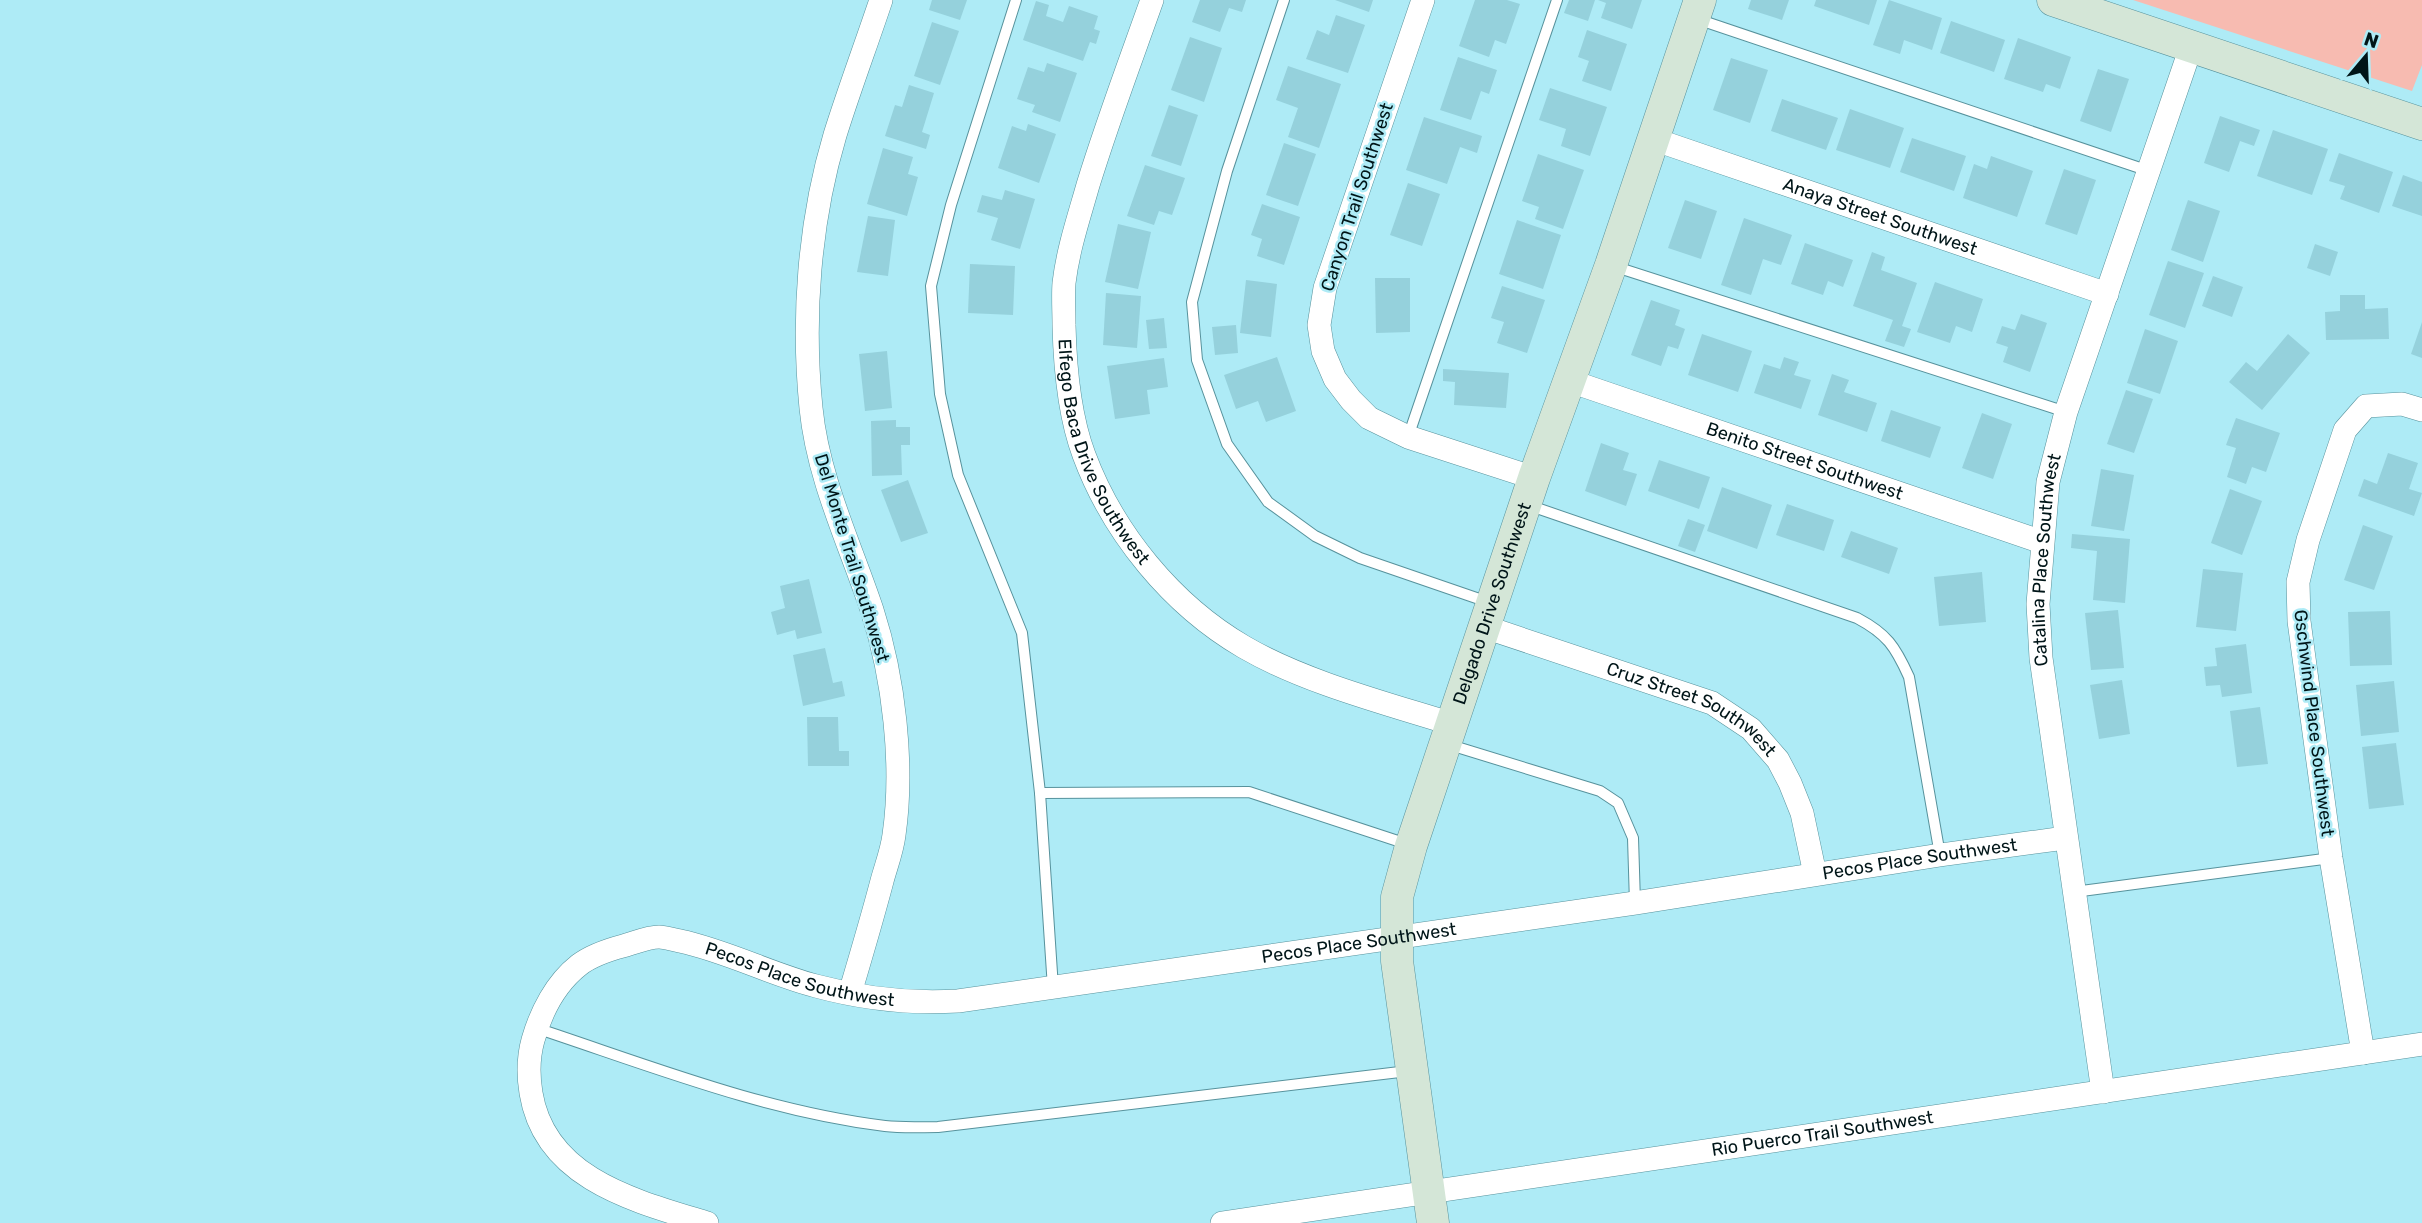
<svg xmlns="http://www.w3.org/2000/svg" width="2422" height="1223" viewBox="0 0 2422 1223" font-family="Rubik,sans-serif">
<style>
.green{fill:#f7bbb1}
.building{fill:#95d1dc}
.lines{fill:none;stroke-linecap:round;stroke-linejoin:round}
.lane-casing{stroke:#57929c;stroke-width:12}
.street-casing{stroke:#57929c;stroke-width:24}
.secondary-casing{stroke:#57929c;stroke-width:33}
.lane{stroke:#fff;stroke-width:10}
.street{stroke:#fff;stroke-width:23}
.secondary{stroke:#d4e6d7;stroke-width:32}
.labels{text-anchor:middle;stroke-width:5;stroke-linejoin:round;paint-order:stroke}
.street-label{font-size:18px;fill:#001518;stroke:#aeebf6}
</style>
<rect width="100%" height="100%" fill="#aeebf6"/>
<path class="green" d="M 2133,0 L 2422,0 L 2422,65 L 2412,91 Z"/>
<g class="building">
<path d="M 932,0 L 967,0 L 960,20 L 929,10 Z"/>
<path d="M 1200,0 L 1246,0 L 1242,12 L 1229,8 L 1220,32 L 1192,22 Z"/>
<path d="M 1335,0 L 1373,0 L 1369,12 Z"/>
<path d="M 1475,0 L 1507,0 L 1520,4 L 1506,44 L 1495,40 L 1489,57 L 1459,46 Z"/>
<path d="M 1569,0 L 1595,0 L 1588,21 L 1564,13 Z"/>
<path d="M 1598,0 L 1642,0 L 1632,29 L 1601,18 L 1606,3 Z"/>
<path d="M 1751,0 L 1789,0 L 1782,20 L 1748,9 Z"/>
<path d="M 1816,0 L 1877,0 L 1869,25 L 1814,6 Z"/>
<path d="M 1889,0 L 1942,18 L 1932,50 L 1904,40 L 1900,54 L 1873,45 Z"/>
<path d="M 1036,1 L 1049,5 L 1046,16 L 1063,22 L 1069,6 L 1098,16 L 1094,29 L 1100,31 L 1096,44 L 1090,42 L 1083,61 L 1023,40 Z"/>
<path d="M 1336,15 L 1365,25 L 1348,73 L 1306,59 L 1317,30 L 1329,35 Z"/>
<path d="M 1951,21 L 2005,40 L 1994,72 L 1940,53 Z"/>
<path d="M 932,22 L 959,31 L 940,85 L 914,76 Z"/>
<path d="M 1587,30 L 1627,44 L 1611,91 L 1582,81 L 1589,61 L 1578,57 Z"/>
<path d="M 1190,37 L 1222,48 L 1204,102 L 1171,90 Z"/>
<path d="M 2018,38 L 2071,57 L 2060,89 L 2046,84 L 2043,92 L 2004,79 Z"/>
<path d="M 1458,57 L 1497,70 L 1489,94 L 1481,91 L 1471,120 L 1440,110 Z"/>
<path d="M 1731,58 L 1768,70 L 1750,123 L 1713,110 Z"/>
<path d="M 1047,63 L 1077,73 L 1060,122 L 1032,112 L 1035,105 L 1017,99 L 1028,67 L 1044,72 Z"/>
<path d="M 1288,66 L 1341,84 L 1319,148 L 1288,137 L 1298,108 L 1276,100 Z"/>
<path d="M 2098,69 L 2129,79 L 2111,132 L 2080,121 Z"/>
<path d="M 909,85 L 934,93 L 922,132 L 930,135 L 926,149 L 885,136 L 895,105 L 902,107 Z"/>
<path d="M 1550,88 L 1607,107 L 1590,156 L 1561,146 L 1566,129 L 1539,120 Z"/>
<path d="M 1782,99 L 1838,118 L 1826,150 L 1771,131 Z"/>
<path d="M 1169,105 L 1198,115 L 1181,166 L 1151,156 Z"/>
<path d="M 1850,109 L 1904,128 L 1890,168 L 1836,150 Z"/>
<path d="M 2220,116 L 2260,130 L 2254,146 L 2240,141 L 2229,172 L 2204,163 Z"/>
<path d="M 1424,117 L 1482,136 L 1477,153 L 1460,147 L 1447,184 L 1406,170 Z"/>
<path d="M 1028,124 L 1056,134 L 1039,183 L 998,168 L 1012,126 L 1026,131 Z"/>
<path d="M 2273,130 L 2328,149 L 2312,195 L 2257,176 Z"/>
<path d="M 1912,138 L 1966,156 L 1954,191 L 1900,172 Z"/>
<path d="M 1284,143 L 1316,154 L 1298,206 L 1266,195 Z"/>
<path d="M 883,148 L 913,157 L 908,174 L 918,177 L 907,216 L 867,204 Z"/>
<path d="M 2339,153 L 2393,172 L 2379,213 L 2340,199 L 2345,186 L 2329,181 Z"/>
<path d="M 1538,154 L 1584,170 L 1563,229 L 1535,219 L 1539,207 L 1522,201 Z"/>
<path d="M 1991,156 L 2033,171 L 2017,217 L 1963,198 L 1974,164 L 1987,169 Z"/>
<path d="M 1145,165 L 1185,178 L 1172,215 L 1159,211 L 1154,225 L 1127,216 Z"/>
<path d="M 2064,169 L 2096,180 L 2077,235 L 2045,224 Z"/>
<path d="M 2403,175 L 2422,182 L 2422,216 L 2392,206 Z"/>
<path d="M 1408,183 L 1440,194 L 1422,246 L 1390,235 Z"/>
<path d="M 1005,190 L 1035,199 L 1020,249 L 991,240 L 998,218 L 977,212 L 982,195 L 1002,200 Z"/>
<path d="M 1685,200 L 1717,211 L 1701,259 L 1668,248 Z"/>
<path d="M 2188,200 L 2220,211 L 2203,262 L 2171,250 Z"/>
<path d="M 1262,204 L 1300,217 L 1284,265 L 1257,256 L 1262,239 L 1251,235 Z"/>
<path d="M 868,216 L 895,220 L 888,276 L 857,272 Z"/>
<path d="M 1744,218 L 1792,235 L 1781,265 L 1763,259 L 1751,295 L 1721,285 Z"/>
<path d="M 1517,220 L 1561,235 L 1543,289 L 1499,274 Z"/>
<path d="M 1118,224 L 1151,232 L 1138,289 L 1105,282 Z"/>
<path d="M 1805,243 L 1853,260 L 1843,287 L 1828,281 L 1823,295 L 1791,284 Z"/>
<path d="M 2315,244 L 2338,252 L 2330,276 L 2307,268 Z"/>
<path d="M 1872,252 L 1885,257 L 1881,270 L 1917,283 L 1902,326 L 1911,329 L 1904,347 L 1885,341 L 1893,320 L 1853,306 Z"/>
<path d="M 2168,261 L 2204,273 L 2185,328 L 2149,315 Z"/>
<path d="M 970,264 L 1015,266 L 1013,315 L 968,313 Z"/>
<path d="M 2213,276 L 2243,287 L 2232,317 L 2202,306 Z"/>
<path d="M 1375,278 L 1410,278 L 1410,332 L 1376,333 Z"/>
<path d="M 1246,280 L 1277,284 L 1271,337 L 1240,333 Z"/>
<path d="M 1935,282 L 1983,299 L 1972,332 L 1956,326 L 1950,343 L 1917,332 Z"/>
<path d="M 1502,286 L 1545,300 L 1527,353 L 1497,343 L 1504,322 L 1491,318 Z"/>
<path d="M 1106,293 L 1141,296 L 1137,348 L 1103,345 Z"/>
<path d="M 2340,295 L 2365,295 L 2365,309 L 2388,308 L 2389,339 L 2326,340 L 2325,312 L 2340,311 Z"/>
<path d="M 1651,300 L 1680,310 L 1675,325 L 1685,329 L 1678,349 L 1668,346 L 1661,366 L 1631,355 Z"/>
<path d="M 2021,314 L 2047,323 L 2030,372 L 2003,362 L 2008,347 L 1996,343 L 2002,326 L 2015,330 Z"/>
<path d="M 1164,318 L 1167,348 L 1149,349 L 1146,320 Z"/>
<path d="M 2422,322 L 2422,358 L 2411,354 Z"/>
<path d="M 1236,325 L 1238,353 L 1215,355 L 1212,327 Z"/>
<path d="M 2145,329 L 2178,341 L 2160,394 L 2127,383 Z"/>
<path d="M 1702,334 L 1752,351 L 1738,392 L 1688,375 Z"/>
<path d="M 2288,334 L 2310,353 L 2262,410 L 2229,382 L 2246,362 L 2257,371 Z"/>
<path d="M 887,351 L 892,408 L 865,411 L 859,354 Z"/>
<path d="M 1277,357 L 1296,411 L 1266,422 L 1258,401 L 1236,409 L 1224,375 Z"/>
<path d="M 1784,357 L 1799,362 L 1794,375 L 1811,380 L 1801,409 L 1754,393 L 1764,364 L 1780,369 Z"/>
<path d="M 1164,358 L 1168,387 L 1147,390 L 1150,414 L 1115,419 L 1107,366 Z"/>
<path d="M 1443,369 L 1509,373 L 1506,408 L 1454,405 L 1455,382 L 1443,381 Z"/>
<path d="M 1832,374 L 1849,380 L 1844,392 L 1877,403 L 1867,432 L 1818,415 Z"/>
<path d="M 2126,390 L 2153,399 L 2134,453 L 2107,444 Z"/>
<path d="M 1891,410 L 1941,427 L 1930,458 L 1881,441 Z"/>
<path d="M 1982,413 L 2012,424 L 1993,479 L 1962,468 Z"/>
<path d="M 2236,418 L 2280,433 L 2266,472 L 2252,467 L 2246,484 L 2227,477 L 2236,448 L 2226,445 Z"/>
<path d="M 896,420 L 896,427 L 910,427 L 910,445 L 901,445 L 902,475 L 872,476 L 871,421 Z"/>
<path d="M 1601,443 L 1629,453 L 1623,470 L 1637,474 L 1626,506 L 1585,491 Z"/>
<path d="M 2388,453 L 2418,463 L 2409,489 L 2422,493 L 2414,516 L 2358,496 L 2364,479 L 2377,484 Z"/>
<path d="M 1659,460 L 1710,477 L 1699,509 L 1648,491 Z"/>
<path d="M 2101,469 L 2134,475 L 2124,531 L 2091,526 Z"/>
<path d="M 908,480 L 928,533 L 901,542 L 881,490 Z"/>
<path d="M 1722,487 L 1772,505 L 1757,549 L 1707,531 Z"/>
<path d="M 2230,489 L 2262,501 L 2242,555 L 2211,543 Z"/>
<path d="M 1787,504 L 1834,520 L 1824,551 L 1776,535 Z"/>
<path d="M 1688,519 L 1705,525 L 1695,552 L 1678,546 Z"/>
<path d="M 2363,525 L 2393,536 L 2374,590 L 2344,580 Z"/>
<path d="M 1851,531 L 1898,548 L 1889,574 L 1841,557 Z"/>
<path d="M 2072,534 L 2130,539 L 2125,603 L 2093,600 L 2097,551 L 2071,548 Z"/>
<path d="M 2203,569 L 2243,573 L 2236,631 L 2196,627 Z"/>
<path d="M 1982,572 L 1986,622 L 1939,626 L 1934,577 Z"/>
<path d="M 809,579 L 822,633 L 797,639 L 795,630 L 777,635 L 771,612 L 785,608 L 780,586 Z"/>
<path d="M 2118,610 L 2124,668 L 2091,670 L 2085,613 Z"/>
<path d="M 2390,611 L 2392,665 L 2350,666 L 2348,612 Z"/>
<path d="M 2246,644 L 2252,693 L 2222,697 L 2220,685 L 2206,686 L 2204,667 L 2217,666 L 2215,648 Z"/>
<path d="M 825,648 L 833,683 L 842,681 L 845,696 L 803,706 L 793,655 Z"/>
<path d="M 2122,680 L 2130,734 L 2099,739 L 2090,685 Z"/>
<path d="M 2394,681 L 2399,732 L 2361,736 L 2356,685 Z"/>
<path d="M 2260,707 L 2268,764 L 2237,767 L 2230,711 Z"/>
<path d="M 807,717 L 838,717 L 839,751 L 849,751 L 849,766 L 808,766 Z"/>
<path d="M 2396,743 L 2404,805 L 2369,809 L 2362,747 Z"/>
</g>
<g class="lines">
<g class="lane-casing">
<g id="lane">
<path d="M 1016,0 L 951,205 L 931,286 L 940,394 L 958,475 L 1022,633 L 1040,793 L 1053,988"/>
<path d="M 1284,0 L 1227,171 L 1192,302 L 1197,360 L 1227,444 L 1268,502 L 1315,536 L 1360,558 L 1488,602"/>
<path d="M 1697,19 L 2149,171"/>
<path d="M 1613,266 L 2066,412"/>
<path d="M 1408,437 L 1557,0"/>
<path d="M 1528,505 L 1857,618 C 1887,634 1895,646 1909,677 L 1940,855"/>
<path d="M 1447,744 L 1600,791 L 1618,803 L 1633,838 L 1635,903"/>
<path d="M 1040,793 L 1249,792 L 1410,845"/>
<path d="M 2074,892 L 2331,858"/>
<path d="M 536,1028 C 651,1066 764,1111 885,1126 C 902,1128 920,1127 938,1127 L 1408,1071"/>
</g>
</g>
<g class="street-casing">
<g id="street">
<path id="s1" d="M 1152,0 C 1130,62 1107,123 1088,185 C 1079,217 1068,249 1064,283 C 1063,296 1064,311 1064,325 C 1065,368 1069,415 1084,455 C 1113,533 1172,605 1244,647 C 1304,682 1385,703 1452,724"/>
<path d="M 1423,0 L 1325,288 L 1319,325 L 1323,351 L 1335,379 L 1351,400 L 1369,418 L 1408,437 L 1534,478"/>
<path id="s2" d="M 1653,139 L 2107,294"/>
<path id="s3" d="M 1570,381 L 2042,542"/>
<path id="s4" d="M 1485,627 L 1712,703 L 1751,729 L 1778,760 L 1790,783 L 1802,813 L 1815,874"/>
<path d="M 850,993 C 861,956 872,919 882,881 C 886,866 892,851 894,835 C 904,765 894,678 872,610 C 850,544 818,479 811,408 C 802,318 809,222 835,135 C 849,90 866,45 881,0"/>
<path d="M 2363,1053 L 2331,858 L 2299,621 L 2298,582 L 2308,540 L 2345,430 L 2366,406 L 2402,404 L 2422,410"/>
<path id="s5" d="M 2103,1092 L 2041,658 L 2038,604 L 2048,482 L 2066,412 L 2191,47"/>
<path id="s6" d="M 707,1223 C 635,1201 545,1179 531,1093 C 528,1075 528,1058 533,1040 C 541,1012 556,983 579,965 C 592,955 608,950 623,946 C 634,943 648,937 659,937 C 666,937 673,940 680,941 C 727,951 770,974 816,986 C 864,999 908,1004 958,1001 L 1635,903 L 1940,855 L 2065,838"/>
<path id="s7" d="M 1222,1223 L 2422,1044"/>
</g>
</g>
<g class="secondary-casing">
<g id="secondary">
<path d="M 2053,0 L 2422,124"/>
<path id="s8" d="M 1433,1223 L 1397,961 L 1397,897 L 1411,846 L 1534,478 L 1611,265 L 1700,0"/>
</g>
</g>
<use href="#lane" class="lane"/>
<use href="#street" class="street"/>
<use href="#secondary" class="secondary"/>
</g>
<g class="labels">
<g class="street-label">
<text transform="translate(1357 197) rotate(-72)" y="6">Canyon Trail Southwest</text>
<text dy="6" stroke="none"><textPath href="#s2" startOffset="240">Anaya Street Southwest</textPath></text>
<text dy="6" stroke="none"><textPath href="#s1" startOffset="474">Elfego Baca Drive Southwest</textPath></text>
<text dy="6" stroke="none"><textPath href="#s3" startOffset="248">Benito Street Southwest</textPath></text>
<text transform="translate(852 558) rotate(73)" y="6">Del Monte Trail Southwest</text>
<text dy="6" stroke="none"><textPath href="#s5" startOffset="537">Catalina Place Southwest</textPath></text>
<text dy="6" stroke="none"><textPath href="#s8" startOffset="637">Delgado Drive Southwest</textPath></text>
<text dy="6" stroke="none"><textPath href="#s4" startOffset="224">Cruz Street Southwest</textPath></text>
<text transform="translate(2314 723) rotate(83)" y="6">Gschwind Place Southwest</text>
<text dy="6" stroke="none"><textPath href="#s6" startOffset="1741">Pecos Place Southwest</textPath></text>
<text dy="6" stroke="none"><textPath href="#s6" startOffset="1174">Pecos Place Southwest</textPath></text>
<text dy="6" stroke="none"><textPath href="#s6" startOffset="607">Pecos Place Southwest</textPath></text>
<text dy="6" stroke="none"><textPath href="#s7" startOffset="607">Rio Puerco Trail Southwest</textPath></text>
</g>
</g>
<g transform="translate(2366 56) rotate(19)" stroke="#aeebf6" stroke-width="5" paint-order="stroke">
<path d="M0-5L12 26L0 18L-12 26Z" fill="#001518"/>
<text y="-10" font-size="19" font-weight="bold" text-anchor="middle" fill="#001518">N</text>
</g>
</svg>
